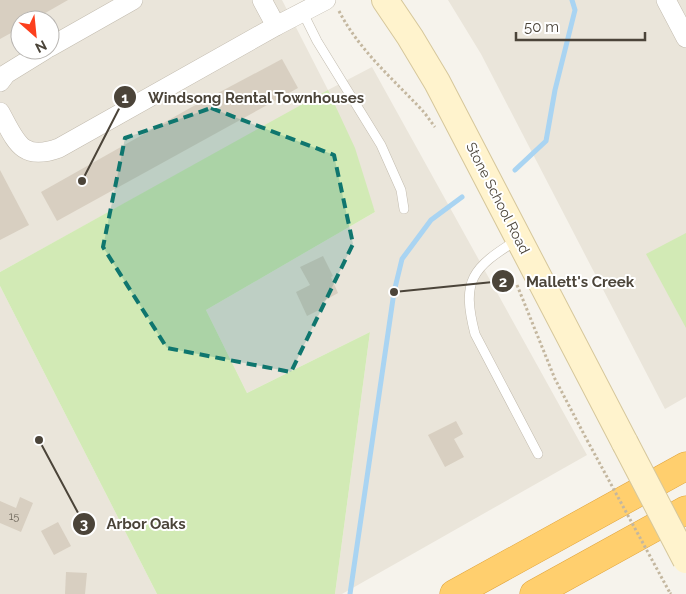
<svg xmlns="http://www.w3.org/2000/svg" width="686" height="594" viewBox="0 0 686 594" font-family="Raleway,sans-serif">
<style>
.residential{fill:#eae5da;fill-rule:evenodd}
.green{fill:#d2eab5}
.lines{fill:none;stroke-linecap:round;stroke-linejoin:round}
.stream{stroke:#a9d4f2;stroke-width:5}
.building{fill:#d8cfc1}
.service-casing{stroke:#c2bbae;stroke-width:10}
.minor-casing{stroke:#c2bbae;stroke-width:20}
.secondary-casing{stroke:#d6c79b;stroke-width:28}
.motorway-casing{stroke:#e0a43c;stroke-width:29}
.path{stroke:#c4b79f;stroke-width:3;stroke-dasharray:2.5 2.5;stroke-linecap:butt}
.service{stroke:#fff;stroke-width:9}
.minor{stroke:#fff;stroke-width:19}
.secondary{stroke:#fff3cd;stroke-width:26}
.motorway{stroke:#ffcf6e;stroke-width:28}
.secondary-bridge-casing{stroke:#d6c79b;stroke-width:28;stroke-linecap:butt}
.path-bridge{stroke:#c4b79f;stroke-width:3;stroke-dasharray:2.5 2.5;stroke-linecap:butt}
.secondary-bridge{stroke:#fff3cd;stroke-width:26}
.marked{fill:#0f766e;fill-opacity:0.2;stroke:#0f766e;stroke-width:4;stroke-dasharray:10 6;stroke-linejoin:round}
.labels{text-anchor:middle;stroke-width:4;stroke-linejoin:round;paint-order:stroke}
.number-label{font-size:11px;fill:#6e675b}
.street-label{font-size:14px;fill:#4b4439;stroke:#fff}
.leader{fill:none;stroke:#4b4439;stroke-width:2}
.callout-dot{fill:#4b4439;stroke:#fff;stroke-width:2}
.mark-label{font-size:15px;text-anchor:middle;font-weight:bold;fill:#fff}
.callout-label{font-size:15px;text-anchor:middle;font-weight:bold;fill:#4b4439;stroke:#fff;stroke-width:4;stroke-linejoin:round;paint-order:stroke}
</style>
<rect width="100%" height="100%" fill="#f6f3ec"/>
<g class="residential">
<path d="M 0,0 L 282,0 L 328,90 L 372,67 L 587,455 L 342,594 L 335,594 L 370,332 L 247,393 L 206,310 L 375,212 L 328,91 L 0,272 ZM 20,20 L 50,20 L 50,50 L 20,50 Z"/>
<path d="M 448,0 L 686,0 L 686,397 L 665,409 L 481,54 Z"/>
<path d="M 0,286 L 157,594 L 0,594 Z"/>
</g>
<g class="green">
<path d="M 328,90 L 355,148 L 375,212 L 206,310 L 247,393 L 370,332 L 335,594 L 157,594 L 0,286 L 0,272 Z"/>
<path d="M 686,233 L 686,328 L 646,254 Z"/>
</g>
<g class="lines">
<g class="stream">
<path d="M 515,170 L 546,141 L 555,90 L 575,10 L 572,0"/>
<path d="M 350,594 L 394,292 L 402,259 L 431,220 L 462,197"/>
</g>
</g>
<g class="building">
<path d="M 0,0 L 68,0 L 33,20 L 20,20 L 20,28 L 0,39 Z"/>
<path d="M 282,59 L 298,88 L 57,221 L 41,192 L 190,108 Z"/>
<path d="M 0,170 L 29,225 L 0,240 Z"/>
<path d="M 323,256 L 333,276 L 331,277 L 338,293 L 322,302 L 325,307 L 307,316 L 296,292 L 310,285 L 300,267 Z"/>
<path d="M 456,421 L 463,434 L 454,439 L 464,457 L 445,467 L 428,435 Z"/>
<path d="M 20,497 L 33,503 L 21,532 L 0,523 L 0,501 L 16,508 Z"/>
<path d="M 58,522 L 71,546 L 54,555 L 41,531 Z"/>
<path d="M 66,572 L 87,573 L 85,594 L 65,594 Z"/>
</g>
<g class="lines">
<g class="service-casing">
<g id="service">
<path d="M 303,13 L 317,41 L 381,145 L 401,190 L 404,209"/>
<path d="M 517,240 C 472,268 461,280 475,334 L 538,454"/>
</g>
</g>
<g class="minor-casing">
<g id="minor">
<path d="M 262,0 L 276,26"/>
<path d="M 666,0 L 686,38"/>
<path d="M 50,47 L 133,0"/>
<path d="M 0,82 L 6,74 L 45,50"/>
<path d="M 0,112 C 16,141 21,162 59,148 L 276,26 L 326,0"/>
</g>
</g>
<g class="secondary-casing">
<path id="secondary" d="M 385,0 L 410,37 L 437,82 L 625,443"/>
</g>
<g class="motorway-casing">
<g id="motorway">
<path d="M 454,594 L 686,466"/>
<path d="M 534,594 L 686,510"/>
</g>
</g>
<g class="path">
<path d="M 339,11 C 359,50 392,78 421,109 C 426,114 430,121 435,127"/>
<path d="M 517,285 L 555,379 L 587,440"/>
<path d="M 670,593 L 671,594"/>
</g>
<use href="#service" class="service"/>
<use href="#minor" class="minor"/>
<use href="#secondary" class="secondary"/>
<use href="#motorway" class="motorway"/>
<g class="secondary-bridge-casing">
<path id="secondary-bridge" d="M 625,443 L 686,560"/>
</g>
<path class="path-bridge" d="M 587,440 L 670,593"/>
<use href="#secondary-bridge" class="secondary-bridge"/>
</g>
<path class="marked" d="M 211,108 L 334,155 L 353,244 L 291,372 L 167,348 L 103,247 L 125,138 Z"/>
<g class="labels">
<g class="number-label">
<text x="14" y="520">15</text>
</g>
<g class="street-label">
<text transform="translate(498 198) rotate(63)" y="5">Stone School Road</text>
</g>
</g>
<path class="leader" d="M82 181L125 97M394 292L503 281M39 440L84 524"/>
<g class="callout-dot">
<circle cx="82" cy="181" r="5"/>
<circle cx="394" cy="292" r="5"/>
<circle cx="39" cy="440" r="5"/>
<circle cx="125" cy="97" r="12"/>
<circle cx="503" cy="281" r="12"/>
<circle cx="84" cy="524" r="12"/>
</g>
<g class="mark-label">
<text x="125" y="103">1</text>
<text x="503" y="287">2</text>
<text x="84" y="529">3</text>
</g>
<g class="callout-label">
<text x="256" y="103">Windsong Rental Townhouses</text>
<text x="580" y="287">Mallett's Creek</text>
<text x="146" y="529">Arbor Oaks</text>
</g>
<g transform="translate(35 35) rotate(153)"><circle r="24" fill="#ffffff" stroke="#b7b4b0"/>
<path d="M0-4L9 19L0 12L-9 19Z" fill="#fc3f1d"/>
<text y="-8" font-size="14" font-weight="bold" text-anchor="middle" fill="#4b4439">N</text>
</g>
<path d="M516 32v8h129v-8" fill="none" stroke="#4b4439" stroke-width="2.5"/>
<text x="524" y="32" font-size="15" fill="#4b4439" stroke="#ffffff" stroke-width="4" paint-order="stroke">50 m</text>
</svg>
